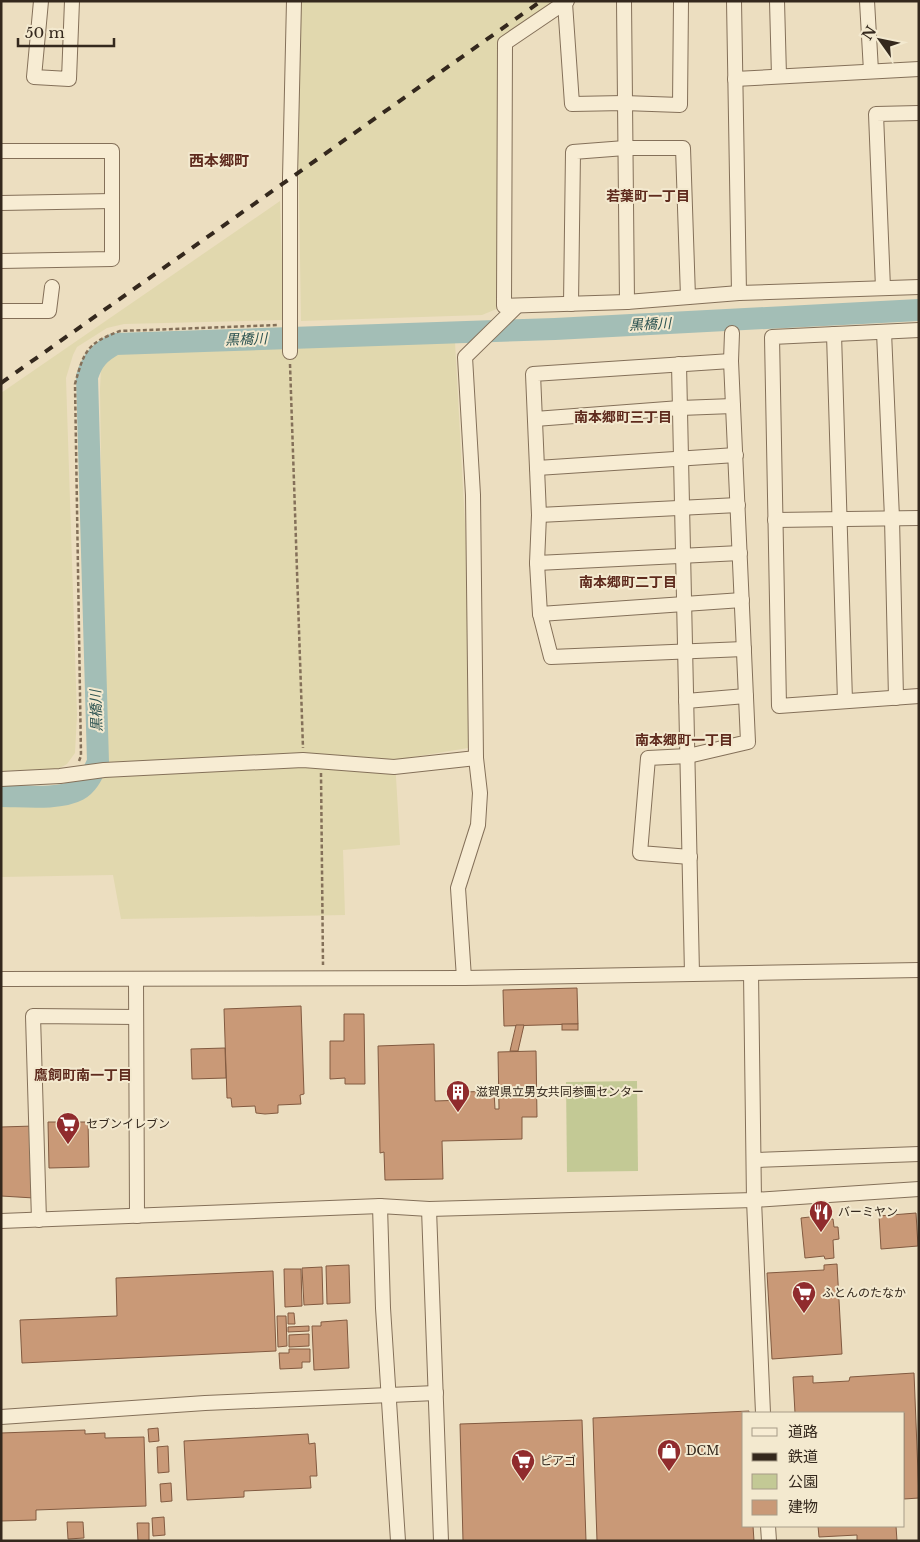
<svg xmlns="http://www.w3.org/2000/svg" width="920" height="1542" viewBox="0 0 920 1542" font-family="'Libre Baskerville','Noto Sans JP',serif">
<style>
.farmland{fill:#e1d8ae}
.green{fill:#c3c995}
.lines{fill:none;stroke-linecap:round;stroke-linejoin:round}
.river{stroke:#a3beb6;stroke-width:22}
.building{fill:#c99977;stroke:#825a40}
.minor-casing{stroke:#847059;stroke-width:16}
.path{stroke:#847059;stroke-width:2.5;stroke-dasharray:4 2.5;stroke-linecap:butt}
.minor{stroke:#f7ecd3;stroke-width:14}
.rail{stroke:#34281d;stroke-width:4;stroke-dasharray:9 9;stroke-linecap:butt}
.labels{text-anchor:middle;stroke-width:4;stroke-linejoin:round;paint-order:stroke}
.poi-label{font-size:12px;fill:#34281d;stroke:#f3e9cf;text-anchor:start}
.neighbourhood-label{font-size:14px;font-weight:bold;fill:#5f2b1e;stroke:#f3e9cf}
.water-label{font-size:14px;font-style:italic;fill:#2c5351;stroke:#f3e9cf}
.quarter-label{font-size:15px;font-weight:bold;fill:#5f2b1e;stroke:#f3e9cf}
</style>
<rect width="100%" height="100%" fill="#ecdec0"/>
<g class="farmland">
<path d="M 296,1 L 563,1 L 505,43 L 504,306 L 482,315 L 301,321 Z"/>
<path d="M 280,201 L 284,320 L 124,324 L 107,328 L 77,347 L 73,355 L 66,378 L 77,715 L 75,753 L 67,764 L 58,769 L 1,771 L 1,393 Z"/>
<path d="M 455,342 L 467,561 L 468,748 L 395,760 L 400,845 L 343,850 L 345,915 L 121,919 L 113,875 L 1,877 L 1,805 L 57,801 L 81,794 L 97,781 L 105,760 L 100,389 L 101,368 L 112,354 Z"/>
</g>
<path class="green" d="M 637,1081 L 638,1171 L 567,1172 L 566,1082 Z"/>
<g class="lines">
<path class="river" d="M 1,796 C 22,796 60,800 78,790 C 89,784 93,772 98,762 L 87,377 C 92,360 100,352 115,344 L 555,329 L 919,310"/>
</g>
<g class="building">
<path d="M 577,988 L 578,1024 L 504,1026 L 503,990 Z"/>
<path d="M 301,1006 L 304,1094 L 300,1095 L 301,1104 L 278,1105 L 278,1113 L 265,1114 L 256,1113 L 255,1106 L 232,1107 L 231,1098 L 227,1098 L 224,1009 Z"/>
<path d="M 344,1014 L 364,1014 L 365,1084 L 345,1084 L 345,1078 L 330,1079 L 330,1041 L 344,1041 Z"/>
<rect x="562" y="1024" width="16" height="6"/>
<path d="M 516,1025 L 524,1025 L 518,1051 L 510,1051 Z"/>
<path d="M 434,1044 L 435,1101 L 464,1100 L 464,1092 L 494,1091 L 495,1109 L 499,1109 L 498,1052 L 536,1051 L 537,1117 L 522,1117 L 522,1139 L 442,1141 L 443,1179 L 385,1180 L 384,1152 L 380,1153 L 378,1046 Z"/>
<path d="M 225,1048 L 226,1078 L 192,1079 L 191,1049 Z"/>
<path d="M 48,1122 L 88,1122 L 89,1167 L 49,1168 Z"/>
<path d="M 34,1126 L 34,1198 L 1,1196 L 1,1127 Z"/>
<path d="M 916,1213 L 918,1246 L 881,1249 L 879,1216 Z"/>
<path d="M 827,1215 L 827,1219 L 833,1219 L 834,1227 L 838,1227 L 839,1239 L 833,1240 L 834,1258 L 825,1259 L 824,1256 L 805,1258 L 801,1218 Z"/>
<path d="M 837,1264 L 842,1354 L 772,1359 L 767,1273 L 824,1270 L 824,1265 Z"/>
<path d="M 349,1265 L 350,1303 L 327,1304 L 326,1266 Z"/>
<path d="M 322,1267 L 323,1304 L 304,1305 L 302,1268 Z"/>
<path d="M 284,1269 L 301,1269 L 302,1306 L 285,1307 Z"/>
<path d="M 273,1271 L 276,1351 L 22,1363 L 20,1320 L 117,1316 L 116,1278 Z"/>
<path d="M 288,1313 L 294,1313 L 295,1324 L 288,1324 Z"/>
<path d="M 277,1316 L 286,1316 L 287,1346 L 278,1347 Z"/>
<path d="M 347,1320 L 349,1368 L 314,1370 L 312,1326 L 321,1326 L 321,1322 Z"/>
<path d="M 309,1326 L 309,1331 L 288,1332 L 288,1327 Z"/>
<path d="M 309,1334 L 309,1346 L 289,1347 L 289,1335 Z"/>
<path d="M 289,1349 L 310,1349 L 310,1362 L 302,1362 L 302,1368 L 280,1369 L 279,1353 L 289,1353 Z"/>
<path d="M 914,1373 L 919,1498 L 904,1499 L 904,1413 L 795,1413 L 793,1377 L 813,1376 L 813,1383 L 849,1381 L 850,1377 Z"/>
<path d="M 749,1411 L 749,1413 L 744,1413 L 744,1526 L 753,1526 L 754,1541 L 597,1541 L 593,1418 Z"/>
<path d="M 582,1420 L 586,1541 L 463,1541 L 460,1424 Z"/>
<path d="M 158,1428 L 159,1441 L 149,1442 L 148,1429 Z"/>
<path d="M 85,1430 L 85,1434 L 105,1433 L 105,1438 L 144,1437 L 146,1506 L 36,1510 L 36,1520 L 1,1521 L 1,1433 Z"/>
<path d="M 308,1434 L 309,1444 L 315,1443 L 317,1476 L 310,1476 L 311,1488 L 244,1491 L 244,1497 L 187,1500 L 184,1441 Z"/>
<path d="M 168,1446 L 169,1472 L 158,1473 L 157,1447 Z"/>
<path d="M 171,1483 L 172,1501 L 161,1502 L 160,1484 Z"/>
<path d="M 164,1517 L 165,1535 L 153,1536 L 152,1518 Z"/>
<path d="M 67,1522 L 83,1522 L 84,1538 L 68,1539 Z"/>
<path d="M 137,1523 L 149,1523 L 149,1541 L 138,1541 Z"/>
<path d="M 818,1526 L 896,1526 L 897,1541 L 857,1541 L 857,1535 L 819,1537 Z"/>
</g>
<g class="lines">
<g class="minor-casing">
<g id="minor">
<path d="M 41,1 L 34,77 L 69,79 L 72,1"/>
<path d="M 567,1 L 505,43 L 504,306 L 627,302 L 739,293 L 919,287"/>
<path d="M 624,1 L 627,302"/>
<path d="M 734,1 L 739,293"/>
<path d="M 777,1 L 779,76"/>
<path d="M 867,1 L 871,71"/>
<path d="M 565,3 L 572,104 L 624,103 L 680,105 L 681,1"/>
<path d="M 735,79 L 919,69"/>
<path d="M 1,151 L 112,151 L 112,259 L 1,261"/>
<path d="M 1,203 L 112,201"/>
<path d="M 883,288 L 876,114 L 919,113"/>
<path d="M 571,304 L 573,152 L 625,148 L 683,148 L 688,297"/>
<path d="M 1,311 L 49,311 L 52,287"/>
<path d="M 919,330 L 772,337 L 779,706 L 919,696"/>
<path d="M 884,332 L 892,518 L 896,698"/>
<path d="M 834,334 L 845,701"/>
<path d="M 290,352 L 290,178 L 294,1"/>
<path d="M 731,361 L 533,374 L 539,515 L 537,563 L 540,614 L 551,657 L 744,649"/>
<path d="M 679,364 L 692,974"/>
<path d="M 535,419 L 680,408 L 733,406"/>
<path d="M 537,468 L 736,455"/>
<path d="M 539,515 L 738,505"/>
<path d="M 775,520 L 919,518"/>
<path d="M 537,563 L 740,553"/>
<path d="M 540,614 L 742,600"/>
<path d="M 686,701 L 746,696"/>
<path d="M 1,779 L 60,776 L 104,770 L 303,760 L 394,767 L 476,758"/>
<path d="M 690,857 L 640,853 L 648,758 L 688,756 L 748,742 L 731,361 L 732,333"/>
<path d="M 751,973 L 754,1200 L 763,1413"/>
<path d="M 464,978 L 458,888 L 478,825 L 480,793 L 476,758 L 473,495 L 465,357 L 517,306"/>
<path d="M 1,979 L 464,978 L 919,970"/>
<path d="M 136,979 L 137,1216"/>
<path d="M 754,1160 L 919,1154"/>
<path d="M 380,1206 L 383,1308 L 398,1541"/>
<path d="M 429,1209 L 441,1541"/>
<path d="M 39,1220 L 33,1016 L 136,1017"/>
<path d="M 1,1221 L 380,1206 L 429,1209 L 754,1200 L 919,1189"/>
<path d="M 1,1417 L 205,1403 L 436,1393"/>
<path d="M 768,1526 L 769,1541"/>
</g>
</g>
<g class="path">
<path d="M 290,364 L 303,748"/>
<path d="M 79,761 L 81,756 L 75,384 C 84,351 87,343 120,331 L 277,325"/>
<path d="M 321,773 L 323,965"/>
</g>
<use href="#minor" class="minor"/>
<path class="rail" d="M 1,383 L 541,1"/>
</g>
<defs>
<g id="building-pin" transform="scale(1.25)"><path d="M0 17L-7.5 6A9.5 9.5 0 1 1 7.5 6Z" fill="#902b2d" stroke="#f3e9cf"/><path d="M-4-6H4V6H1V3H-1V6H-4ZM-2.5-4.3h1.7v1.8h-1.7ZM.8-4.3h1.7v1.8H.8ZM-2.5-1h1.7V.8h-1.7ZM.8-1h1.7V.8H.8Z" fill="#fff"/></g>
<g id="supermarket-pin" transform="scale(1.25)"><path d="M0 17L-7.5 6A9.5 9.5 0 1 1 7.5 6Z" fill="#902b2d" stroke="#f3e9cf"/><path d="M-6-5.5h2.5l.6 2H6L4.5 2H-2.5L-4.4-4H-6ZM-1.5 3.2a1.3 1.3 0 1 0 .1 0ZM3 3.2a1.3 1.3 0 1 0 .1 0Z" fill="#fff"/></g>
<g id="restaurant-pin" transform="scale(1.25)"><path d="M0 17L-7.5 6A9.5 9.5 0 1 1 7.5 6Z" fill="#902b2d" stroke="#f3e9cf"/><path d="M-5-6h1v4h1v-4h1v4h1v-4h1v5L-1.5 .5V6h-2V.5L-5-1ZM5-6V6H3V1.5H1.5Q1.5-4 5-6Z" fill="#fff"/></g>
<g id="shop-pin" transform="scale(1.25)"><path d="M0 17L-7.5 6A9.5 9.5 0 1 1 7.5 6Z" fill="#902b2d" stroke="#f3e9cf"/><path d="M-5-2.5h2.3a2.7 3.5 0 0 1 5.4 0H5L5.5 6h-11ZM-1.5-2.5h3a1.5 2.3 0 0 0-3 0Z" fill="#fff"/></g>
</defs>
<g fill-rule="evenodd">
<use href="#building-pin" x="458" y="1092"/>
<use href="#supermarket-pin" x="68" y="1124"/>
<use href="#restaurant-pin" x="821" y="1212"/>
<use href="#supermarket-pin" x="804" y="1293"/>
<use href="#shop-pin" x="669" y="1451"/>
<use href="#supermarket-pin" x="523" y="1461"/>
</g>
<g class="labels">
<g class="poi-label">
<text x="476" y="1096">滋賀県立男女共同参画センター</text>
<text x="86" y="1128">セブンイレブン</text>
<text x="838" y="1216">バーミヤン</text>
<text x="822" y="1297">ふとんのたなか</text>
<text x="686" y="1455">DCM</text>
<text x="540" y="1465">ピアゴ</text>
</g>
<g class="neighbourhood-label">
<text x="648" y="201">若葉町一丁目</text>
<text x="623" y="422">南本郷町三丁目</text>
<text x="628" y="587">南本郷町二丁目</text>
<text x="684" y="745">南本郷町一丁目</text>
<text x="83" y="1080">鷹飼町南一丁目</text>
</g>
<g class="water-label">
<text transform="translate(650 324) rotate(-3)" y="5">黒橋川</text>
<text transform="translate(246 339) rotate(-2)" y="5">黒橋川</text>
<text transform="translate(96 711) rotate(-92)" y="5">黒橋川</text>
</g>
<g class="quarter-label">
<text x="219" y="166">西本郷町</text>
</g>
</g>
<rect width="920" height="1542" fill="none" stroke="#34281d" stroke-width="5"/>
<rect x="742" y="1412" width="162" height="115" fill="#f3e9cf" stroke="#a79c88"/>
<rect x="752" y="1428" width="25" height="8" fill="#f7ecd3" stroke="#a79c88"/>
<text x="788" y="1437" font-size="15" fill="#34281d">道路</text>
<rect x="752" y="1453" width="25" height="8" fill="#34281d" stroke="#a79c88"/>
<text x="788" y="1462" font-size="15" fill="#34281d">鉄道</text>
<rect x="752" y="1474" width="25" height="15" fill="#c3c995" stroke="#a79c88"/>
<text x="788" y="1487" font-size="15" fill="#34281d">公園</text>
<rect x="752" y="1500" width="25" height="15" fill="#c99977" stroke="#a79c88"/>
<text x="788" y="1512" font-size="15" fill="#34281d">建物</text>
<g transform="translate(880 40) rotate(303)" stroke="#f3e9cf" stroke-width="4" paint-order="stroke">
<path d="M0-4L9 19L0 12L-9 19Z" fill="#34281d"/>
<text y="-8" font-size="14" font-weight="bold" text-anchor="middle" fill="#34281d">N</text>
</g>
<path d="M18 38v8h96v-8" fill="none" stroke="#34281d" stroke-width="2.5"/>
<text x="25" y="38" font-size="15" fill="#34281d" stroke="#f3e9cf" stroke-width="4" paint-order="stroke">50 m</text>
</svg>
